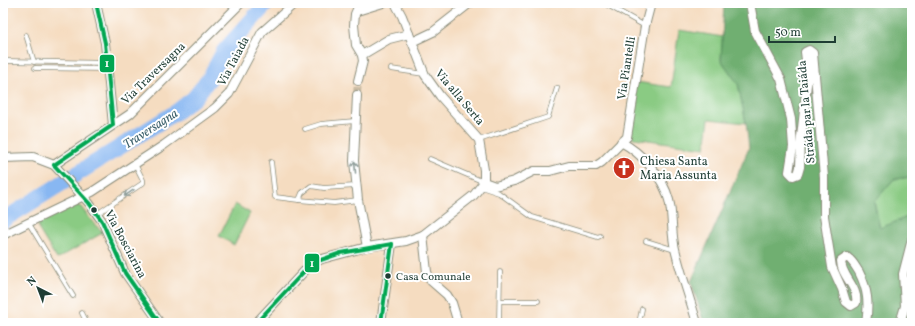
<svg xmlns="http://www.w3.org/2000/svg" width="915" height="326" viewBox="0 0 915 326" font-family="Vollkorn,serif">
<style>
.green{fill:#8acb83;stroke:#54845c}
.forest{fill:#6faf71;stroke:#477652}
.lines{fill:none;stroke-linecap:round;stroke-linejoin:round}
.river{stroke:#88b7f2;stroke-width:16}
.street-tunnel{stroke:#cabca4;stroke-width:8;stroke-dasharray:8 4;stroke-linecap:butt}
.lane-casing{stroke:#8a8c7a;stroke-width:5.5}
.street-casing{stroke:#8a8c7a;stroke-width:10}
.lane{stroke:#fff;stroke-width:4}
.street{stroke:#fff;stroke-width:8}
.bus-1-casing{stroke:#fff;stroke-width:7}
.bus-1{stroke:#00a651;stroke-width:4}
.oneway{stroke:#8f9e9a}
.bus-dot{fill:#1f3d34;stroke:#fff;stroke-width:1.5}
.labels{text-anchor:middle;stroke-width:4;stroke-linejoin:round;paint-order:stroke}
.bus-label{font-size:11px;fill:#1f3d34;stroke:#fff;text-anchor:start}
.street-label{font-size:12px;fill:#1f3d34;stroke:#fff}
.poi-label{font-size:12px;fill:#1f3d34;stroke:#fff;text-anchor:start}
.water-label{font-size:13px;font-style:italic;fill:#3e626d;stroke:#fff}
.line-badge{stroke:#fff;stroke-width:1.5}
.badge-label{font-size:11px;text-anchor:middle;font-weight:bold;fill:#fff}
</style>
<rect width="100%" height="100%" fill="#fff"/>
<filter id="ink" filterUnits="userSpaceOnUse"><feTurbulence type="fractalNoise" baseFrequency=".025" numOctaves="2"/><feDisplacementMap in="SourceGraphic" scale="8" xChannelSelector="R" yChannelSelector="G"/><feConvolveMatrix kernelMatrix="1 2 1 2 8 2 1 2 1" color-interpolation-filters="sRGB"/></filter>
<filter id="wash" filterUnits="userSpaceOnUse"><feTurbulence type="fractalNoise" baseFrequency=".012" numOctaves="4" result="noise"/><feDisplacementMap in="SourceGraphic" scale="16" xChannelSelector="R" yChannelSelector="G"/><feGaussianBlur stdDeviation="0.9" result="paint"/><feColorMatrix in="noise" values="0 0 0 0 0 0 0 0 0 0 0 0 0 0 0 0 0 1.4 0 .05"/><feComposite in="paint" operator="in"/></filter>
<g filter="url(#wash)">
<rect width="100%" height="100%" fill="#f5dcc0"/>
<g class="green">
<path d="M 679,30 L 723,37 L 721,60 L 738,83 L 746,123 L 709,119 L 705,148 L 627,137 L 636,82 L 671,87 Z"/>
<path d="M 912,177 L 912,215 L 880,229 L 874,201 L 894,179 Z"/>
<path d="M 235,204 L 250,213 L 234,245 L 219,236 Z"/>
<path d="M 74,205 L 80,206 L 96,226 L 104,232 L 57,259 L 39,230 L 38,220 Z"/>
</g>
<path class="forest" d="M 724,3 L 912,3 L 912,177 L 894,179 L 874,202 L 880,228 L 912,215 L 912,323 L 704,323 L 691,282 L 749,148 L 746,123 L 738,84 L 721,60 Z"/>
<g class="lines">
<path class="river" d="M 3,220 L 176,112 L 194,98 L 209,79 L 224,51 L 267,3"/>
</g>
</g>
<g filter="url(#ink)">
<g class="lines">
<path class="street-tunnel" d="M 357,95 L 358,81"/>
<g class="lane-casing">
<g id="lane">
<path d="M 604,3 L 645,26"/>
<path d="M 26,35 L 34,62"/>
<path d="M 6,61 L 107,63"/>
<path d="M 35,68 L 107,69"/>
<path d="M 391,69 L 424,74"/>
<path d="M 305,129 L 321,124 L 355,121"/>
<path d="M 479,140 L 548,117 L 557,88"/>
<path d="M 430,159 L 484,182"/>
<path d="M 271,162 L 275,197 L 299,200 L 302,193 L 311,186 L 324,188 L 356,186"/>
<path d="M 481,187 L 499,193 L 532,217 L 598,237 L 600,236"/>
<path d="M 299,200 L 334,203 L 358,200"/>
<path d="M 97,214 L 143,183 L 143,180 L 135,164"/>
<path d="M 28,222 L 73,296"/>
<path d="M 646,241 L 675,250"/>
<path d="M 500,301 L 538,301"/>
<path d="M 82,313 L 87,323"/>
<path d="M 499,323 L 500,272"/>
<path d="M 639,323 L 642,309"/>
</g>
</g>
<g class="street-casing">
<g id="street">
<path d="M 96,3 L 105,43 L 113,125"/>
<path d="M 750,3 L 755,31 L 781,79 L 791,119 L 793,147 L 789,172 L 793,176 L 798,174 L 800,167 L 801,137 L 808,76 L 805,52 L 809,50 L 813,53 L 824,177 L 824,216 L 832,267 L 842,289 L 846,302 L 851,306 L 856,303 C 859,287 841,276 841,261 L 847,257 C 853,261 855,266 859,272 C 868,290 869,303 866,323"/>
<path d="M 357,11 L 383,3"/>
<path d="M 412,42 L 433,32 L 470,3"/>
<path d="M 362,55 L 389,39 L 409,34"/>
<path d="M 358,81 L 363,61 L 362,55 L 356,45 L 354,25 L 355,14 L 360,3"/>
<path d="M 357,95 L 354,161 L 358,200 L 367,247"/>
<path d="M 621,142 C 642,153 663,177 669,200 C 673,216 671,233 675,249 C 681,274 690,299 697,323"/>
<path d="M 3,158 L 33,157 L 54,165 L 89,203 L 102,221 L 125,273 L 160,323"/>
<path d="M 54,165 L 130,114 L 241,3"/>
<path d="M 484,182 L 495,186 L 514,181 L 534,171 L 550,171 L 569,166 L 596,166 L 602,162 L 627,137 L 645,26 L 651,3"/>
<path d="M 3,235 L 92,192 L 164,145 L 215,108 L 229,94 L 262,32 L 295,3"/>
<path d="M 423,235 L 427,272 L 431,281 L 447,295 L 452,303 L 458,323"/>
<path d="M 256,323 L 312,263 L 322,259 L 367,247 L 406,241 L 423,235 L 474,195 L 484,182 L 484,170 L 479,140 L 440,96 L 425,75 L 402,16 L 395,3"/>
<path d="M 381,323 L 392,244"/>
<path d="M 900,323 L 905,306 L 903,274 L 912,239"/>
</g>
</g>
<use href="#lane" class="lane"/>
<use href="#street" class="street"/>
<g class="bus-1-casing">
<g id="bus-1">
<path d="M 96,3 L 105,43 L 113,125"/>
<path d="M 54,165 L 89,203 L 102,221 L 125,273 L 160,323"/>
<path d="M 54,165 L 113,125"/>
<path d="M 256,323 L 312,263 L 341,253 L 392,244"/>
<path d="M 381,323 L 392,244"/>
</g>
</g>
<use href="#bus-1" class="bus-1"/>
</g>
<defs><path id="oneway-shaft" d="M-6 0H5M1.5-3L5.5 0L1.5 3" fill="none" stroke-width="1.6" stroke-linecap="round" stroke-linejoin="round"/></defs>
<g class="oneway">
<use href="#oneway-shaft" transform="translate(355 167) rotate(-95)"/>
<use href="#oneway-shaft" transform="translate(129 193) rotate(146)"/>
</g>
</g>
<defs>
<g id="church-disc" transform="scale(1.15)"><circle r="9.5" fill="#c8321e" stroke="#fff"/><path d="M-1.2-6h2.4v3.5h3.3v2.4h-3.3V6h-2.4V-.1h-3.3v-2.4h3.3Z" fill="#fff"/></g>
</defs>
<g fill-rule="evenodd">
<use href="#church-disc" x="624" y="168"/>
</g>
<g class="bus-dot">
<circle cx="94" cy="210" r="3.5"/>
<circle cx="388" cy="276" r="3.5"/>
</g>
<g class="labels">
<g class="bus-label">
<text x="396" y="280">Casa Comunale</text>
</g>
<g class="street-label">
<text transform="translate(233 61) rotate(-62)" y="4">Via Taiada</text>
<text transform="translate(626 68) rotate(-81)" y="4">Via Piantelli</text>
<text transform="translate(153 73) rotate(-44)" y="4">Via Traversagna</text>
<text transform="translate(460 97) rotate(50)" y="4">Via alla Serta</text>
<text transform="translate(806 112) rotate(-95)" y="4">Stráda par la Taiáda</text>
<text transform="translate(126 244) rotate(62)" y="4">Via Bosciarina</text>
</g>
<g class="poi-label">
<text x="640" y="165">Chiesa Santa<tspan x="640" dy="14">Maria Assunta</tspan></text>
</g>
<g class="water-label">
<text transform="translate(150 128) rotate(-33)" y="5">Traversagna</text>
</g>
</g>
<g class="line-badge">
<rect x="99" y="54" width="16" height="19" rx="4" fill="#00a651"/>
<rect x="304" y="253" width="16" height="20" rx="4" fill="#00a651"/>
</g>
<g class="badge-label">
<text x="107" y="67">1</text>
<text x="312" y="267">1</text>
</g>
<rect width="915" height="326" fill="none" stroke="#fff" stroke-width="16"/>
<g transform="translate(38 288) rotate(318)" stroke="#ffffff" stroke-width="3" paint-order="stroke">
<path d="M0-3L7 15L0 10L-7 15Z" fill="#1f3d34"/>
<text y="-6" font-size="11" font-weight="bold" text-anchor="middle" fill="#1f3d34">N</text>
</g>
<path d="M769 36v6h66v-6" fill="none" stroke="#1f3d34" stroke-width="2"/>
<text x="775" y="36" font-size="12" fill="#1f3d34" stroke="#ffffff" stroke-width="3" paint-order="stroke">50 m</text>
</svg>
